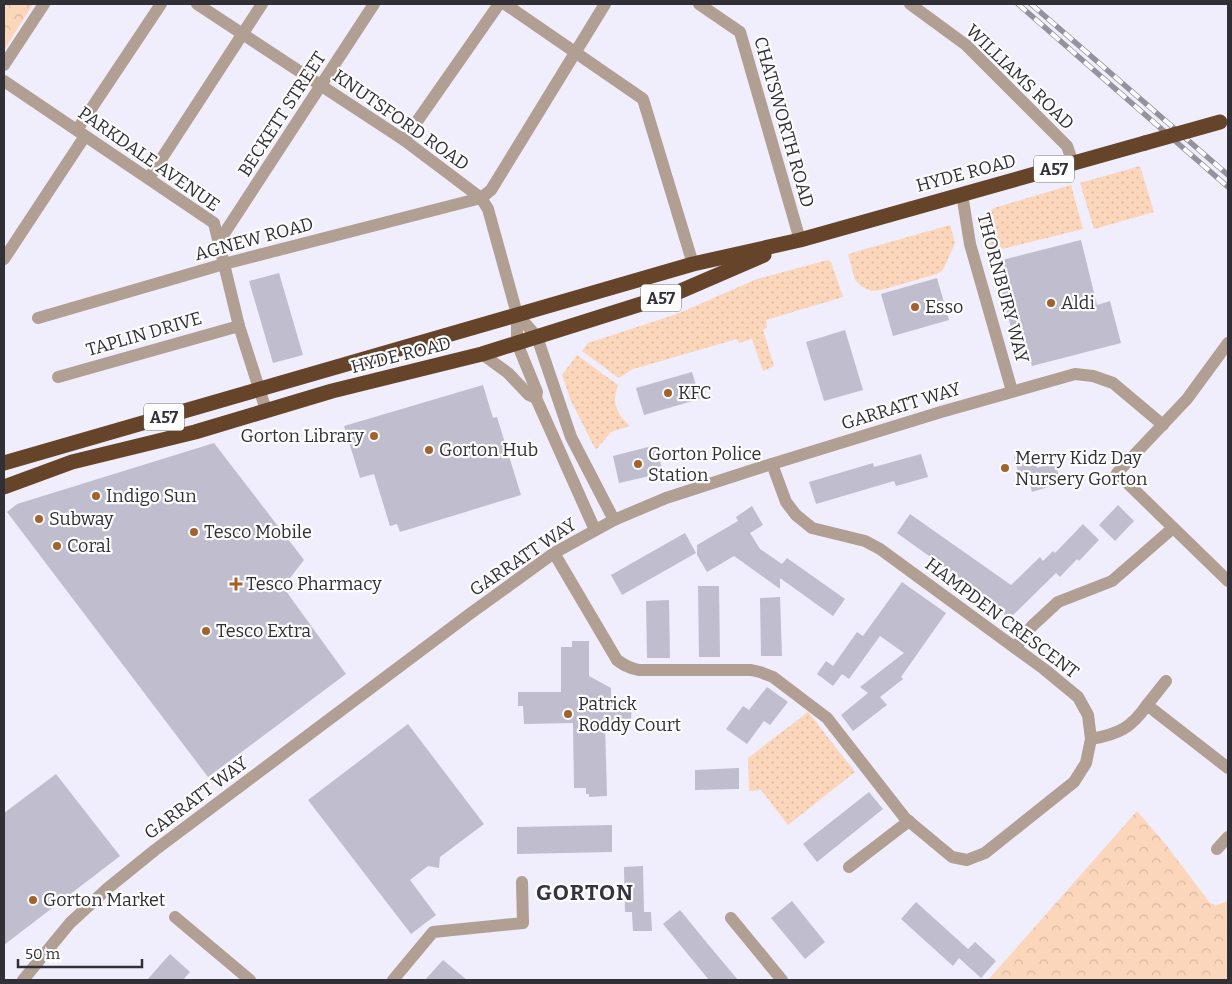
<svg xmlns="http://www.w3.org/2000/svg" width="1232" height="984" viewBox="0 0 1232 984" font-family="Bitter,serif">
<style>
.grass{fill:url(#grass-dots)}
.park{fill:url(#park-crowns)}
.building{fill:#c0bdcf}
.lines{fill:none;stroke-linecap:round;stroke-linejoin:round}
.minor{stroke:#b09f92;stroke-width:12}
.highway{stroke:#66442a;stroke-width:15}
.rail-casing{stroke:#95929e;stroke-width:5.5}
.rail{stroke:#fdfdfd;stroke-width:4;stroke-dasharray:11;stroke-linecap:butt}
.highway-bridge{stroke:#66442a;stroke-width:15}
.poi-dot{fill:#a2622b;stroke:#fdfdfd;stroke-width:2}
.labels{text-anchor:middle;stroke-width:4.5;stroke-linejoin:round;paint-order:stroke}
.shield{fill:#fdfdfd;stroke:#6f6e72;stroke-width:1}
.shield-label{font-size:16px;font-weight:bold;fill:#323037}
.street-label{font-size:18px;fill:#323037;stroke:#fdfdfd}
.poi-label{font-size:18px;fill:#323037;stroke:#fdfdfd;text-anchor:start}
.district-label{font-size:22px;font-weight:bold;letter-spacing:1px;fill:#363341;stroke:#fdfdfd}
</style>
<defs>
<pattern id="grass-dots" width="8" height="8" patternUnits="userSpaceOnUse" patternTransform="scale(1.25)"><rect width="8" height="8" fill="#fcd6ba"/><path d="M2 2h.1M6 6h.1" fill="none" stroke="#d8b8a0" stroke-width="1.8" stroke-linecap="round"/></pattern>
<pattern id="park-crowns" width="20" height="18" patternUnits="userSpaceOnUse" patternTransform="scale(1.25)"><rect width="20" height="18" fill="#fcd6ba"/><path d="M2 6a3 3 0 1 1 6 0M12 15a3 3 0 1 1 6 0" fill="none" stroke="#d8b8a0"/></pattern>
</defs>
<rect width="100%" height="100%" fill="#f0edfc"/>
<g class="grass">
<path d="M 1140,166 L 1154,212 L 1094,229 L 1080,183 Z"/>
<path d="M 1071,185 L 1083,229 L 990,252 C 985,235 976,220 994,208 Z"/>
<path d="M 950,225 L 955,243 L 943,270 L 937,274 L 881,290 L 871,291 L 861,286 L 855,280 L 848,254 Z"/>
<path d="M 828,260 L 831,262 L 843,297 L 766,320 L 767,328 L 763,330 L 774,366 L 763,371 L 752,339 L 739,343 L 737,339 L 633,369 L 619,378 L 582,351 L 588,343 L 677,314 L 757,279 Z"/>
<path d="M 577,355 L 618,385 C 611,402 617,414 630,426 L 611,432 L 596,450 L 571,401 L 562,375 Z"/>
<path d="M 808,712 L 855,772 L 788,825 L 761,790 L 749,791 L 748,758 Z"/>
</g>
<g class="park">
<path d="M 4,4 L 33,4 L 4,50 Z"/>
<path d="M 1137,811 L 1167,846 L 1210,903 L 1216,905 L 1228,901 L 1228,980 L 988,980 Z"/>
</g>
<g class="building">
<path d="M 1081,240 L 1097,305 L 1110,301 L 1121,343 L 1032,366 L 1028,353 L 1018,355 L 994,262 Z"/>
<path d="M 279,273 L 303,355 L 273,363 L 249,281 Z"/>
<path d="M 937,278 L 949,320 L 893,336 L 881,294 Z"/>
<path d="M 845,330 L 863,390 L 824,401 L 806,342 Z"/>
<path d="M 692,372 L 700,399 L 644,415 L 636,388 Z"/>
<path d="M 483,385 L 493,418 L 497,417 L 521,495 L 400,532 L 397,524 L 390,526 L 374,474 L 360,478 L 344,426 Z"/>
<path d="M 214,443 L 304,560 L 283,587 L 346,674 L 208,777 L 7,512 L 17,504 Z"/>
<path d="M 656,445 L 663,473 L 619,483 L 613,456 Z"/>
<path d="M 1032,451 L 1037,468 L 1055,462 L 1061,483 L 1032,492 L 1030,484 L 1022,486 L 1014,457 Z"/>
<path d="M 921,454 L 928,477 L 896,486 L 894,481 L 816,504 L 809,482 L 873,463 L 874,467 Z"/>
<path d="M 1118,505 L 1134,521 L 1115,541 L 1099,525 Z"/>
<path d="M 752,506 L 763,525 L 750,533 L 760,549 L 782,564 L 787,558 L 845,599 L 833,616 L 780,578 L 780,589 L 734,556 L 707,572 L 697,555 L 697,545 L 738,521 L 736,517 Z"/>
<path d="M 910,514 L 1011,585 L 1040,557 L 1043,561 L 1053,551 L 1055,553 L 1083,524 L 1099,540 L 1079,561 L 1077,559 L 1060,577 L 1056,573 L 1009,619 L 986,597 L 897,533 Z"/>
<path d="M 685,533 L 696,553 L 622,595 L 611,575 Z"/>
<path d="M 902,582 L 946,613 L 901,677 L 903,679 L 880,697 L 887,705 L 853,731 L 841,715 L 868,693 L 860,687 L 904,653 L 880,636 L 849,679 L 842,674 L 833,686 L 817,674 L 826,661 L 833,666 L 857,632 L 863,636 Z"/>
<path d="M 698,586 L 719,586 L 720,657 L 699,657 Z"/>
<path d="M 780,597 L 782,656 L 761,656 L 760,598 Z"/>
<path d="M 669,600 L 670,658 L 647,658 L 646,601 Z"/>
<path d="M 572,641 L 589,641 L 589,676 L 611,688 L 611,703 L 632,703 L 631,721 L 612,721 L 612,723 L 605,724 L 607,796 L 589,797 L 589,794 L 586,794 L 586,788 L 574,788 L 573,723 L 524,724 L 523,706 L 518,706 L 518,692 L 561,692 L 561,647 L 572,647 Z"/>
<path d="M 767,687 L 788,702 L 770,725 L 764,721 L 747,744 L 726,729 L 743,706 L 749,710 Z"/>
<path d="M 408,724 L 484,824 L 440,857 L 439,868 L 428,866 L 410,880 L 436,915 L 411,934 L 308,800 Z"/>
<path d="M 739,768 L 739,789 L 695,790 L 695,770 Z"/>
<path d="M 56,774 L 120,856 L 4,945 L 4,813 Z"/>
<path d="M 869,792 L 883,809 L 817,862 L 803,844 Z"/>
<path d="M 612,825 L 612,852 L 517,854 L 517,827 Z"/>
<path d="M 643,866 L 644,912 L 651,912 L 652,931 L 633,931 L 632,912 L 625,912 L 624,867 Z"/>
<path d="M 792,901 L 825,942 L 805,959 L 771,918 Z"/>
<path d="M 916,902 L 968,949 L 975,942 L 996,961 L 981,978 L 959,958 L 953,966 L 901,919 Z"/>
<path d="M 680,910 L 707,943 L 738,980 L 709,980 L 663,924 Z"/>
<path d="M 170,954 L 190,972 L 183,980 L 147,980 Z"/>
<path d="M 443,960 L 467,980 L 425,980 Z"/>
</g>
<g class="lines">
<g class="minor">
<path d="M 197,4 L 404,140 L 481,198 L 488,209 L 517,314 L 517,343 L 537,392 L 536,398 L 595,530"/>
<path d="M 505,4 L 643,99 L 693,264"/>
<path d="M 699,4 L 740,32 L 800,240"/>
<path d="M 910,4 L 966,45 L 1067,146 L 1073,163"/>
<path d="M 4,65 L 44,4"/>
<path d="M 4,81 L 214,223 L 239,326 L 266,410"/>
<path d="M 77,130 L 161,4"/>
<path d="M 404,140 L 499,4"/>
<path d="M 149,178 L 262,4"/>
<path d="M 962,194 L 970,244 L 1012,391"/>
<path d="M 218,243 L 374,4"/>
<path d="M 4,259 L 85,136"/>
<path d="M 517,314 L 537,337 L 571,437 L 614,520"/>
<path d="M 38,318 L 224,264 L 481,198 L 491,190 L 605,4"/>
<path d="M 1228,343 L 1187,399 L 1117,473 L 1228,581"/>
<path d="M 482,354 L 508,373 L 529,395 L 536,398"/>
<path d="M 58,377 L 239,326"/>
<path d="M 554,553 L 617,660 C 624,665 630,669 639,670 L 751,670 L 760,672 L 773,677 L 827,718 L 905,818 L 952,857 L 967,860 L 985,853 L 1074,782 L 1086,763 L 1091,739 L 1088,715 L 1078,697 L 1044,669 L 880,549 L 865,541 L 812,528 L 796,515 L 786,502 L 772,464"/>
<path d="M 1015,648 L 1032,626 L 1058,602 L 1112,581 L 1173,528"/>
<path d="M 1147,705 L 1166,681"/>
<path d="M 1091,739 C 1119,734 1131,728 1147,705 L 1228,768"/>
<path d="M 1217,849 L 1228,837"/>
<path d="M 849,867 L 909,821"/>
<path d="M 175,917 L 250,980"/>
<path d="M 731,918 L 782,980"/>
<path d="M 23,980 L 70,923 L 108,888 L 155,850 L 471,613 L 554,553 L 614,520 L 666,498 L 762,467 L 941,412 L 1075,374 L 1093,376 L 1113,383 L 1163,425"/>
<path d="M 393,980 L 433,932 L 523,923 L 522,882"/>
</g>
<g class="highway">
<path d="M 4,463 L 693,264 L 800,240 L 1145,143"/>
<path d="M 4,487 L 72,462 L 195,432 L 332,391 L 482,354 L 676,293 L 764,255"/>
</g>
<g class="rail-casing">
<g id="rail">
<path d="M 1018,4 L 1228,187"/>
<path d="M 1031,4 L 1228,175"/>
</g>
</g>
<use href="#rail" class="rail"/>
<path class="highway-bridge" d="M 1145,143 L 1220,122"/>
</g>
<g class="poi-dot">
<circle cx="1051" cy="303" r="5"/>
<circle cx="915" cy="307" r="5"/>
<circle cx="668" cy="393" r="5"/>
<circle cx="374" cy="436" r="5"/>
<circle cx="429" cy="450" r="5"/>
<circle cx="638" cy="464" r="5"/>
<circle cx="1005" cy="468" r="5"/>
<circle cx="96" cy="496" r="5"/>
<circle cx="39" cy="519" r="5"/>
<circle cx="194" cy="532" r="5"/>
<circle cx="57" cy="546" r="5"/>
<path d="M233.5 576.5h5v5h5v5h-5v5h-5v-5h-5v-5h5z"/>
<circle cx="206" cy="631" r="5"/>
<circle cx="568" cy="714" r="5"/>
<circle cx="33" cy="900" r="5"/>
</g>
<g class="labels">
<g class="shield">
<rect x="1034" y="155.5" width="40" height="27" rx="4"/>
<rect x="641" y="284.5" width="40" height="27" rx="4"/>
<rect x="144" y="403.5" width="40" height="27" rx="4"/>
</g>
<g class="shield-label">
<text x="1054" y="175">A57</text>
<text x="661" y="304">A57</text>
<text x="164" y="423">A57</text>
</g>
<g class="street-label">
<text transform="translate(1020 77) rotate(44)" y="6">WILLIAMS ROAD</text>
<text transform="translate(282 114) rotate(-57)" y="6">BECKETT STREET</text>
<text transform="translate(401 120) rotate(35)" y="6">KNUTSFORD ROAD</text>
<text transform="translate(784 122) rotate(74)" y="6">CHATSWORTH ROAD</text>
<text transform="translate(149 159) rotate(35)" y="6">PARKDALE AVENUE</text>
<text transform="translate(966 173) rotate(-15)" y="6">HYDE ROAD</text>
<text transform="translate(254 239) rotate(-15)" y="6">AGNEW ROAD</text>
<text transform="translate(1003 288) rotate(75)" y="6">THORNBURY WAY</text>
<text transform="translate(144 334) rotate(-16)" y="6">TAPLIN DRIVE</text>
<text transform="translate(401 355) rotate(-14)" y="6">HYDE ROAD</text>
<text transform="translate(901 406) rotate(-17)" y="6">GARRATT WAY</text>
<text transform="translate(523 557) rotate(-34)" y="6">GARRATT WAY</text>
<text transform="translate(1002 618) rotate(37)" y="6">HAMPDEN CRESCENT</text>
<text transform="translate(196 798) rotate(-37)" y="6">GARRATT WAY</text>
</g>
<g class="poi-label">
<text x="1061" y="309">Aldi</text>
<text x="925" y="313">Esso</text>
<text x="678" y="399">KFC</text>
<text x="364" y="442" text-anchor="end">Gorton Library</text>
<text x="439" y="456">Gorton Hub</text>
<text x="648" y="460">Gorton Police<tspan x="648" dy="21">Station</tspan></text>
<text x="1015" y="464">Merry Kidz Day<tspan x="1015" dy="21">Nursery Gorton</tspan></text>
<text x="106" y="502">Indigo Sun</text>
<text x="49" y="525">Subway</text>
<text x="204" y="538">Tesco Mobile</text>
<text x="67" y="552">Coral</text>
<text x="246" y="590">Tesco Pharmacy</text>
<text x="216" y="637">Tesco Extra</text>
<text x="578" y="710">Patrick<tspan x="578" dy="21">Roddy Court</tspan></text>
<text x="43" y="906">Gorton Market</text>
</g>
<g class="district-label">
<text x="585" y="900">GORTON</text>
</g>
</g>
<rect width="1232" height="984" fill="none" stroke="#323037" stroke-width="10"/>
<path d="M18 959v8h124v-8" fill="none" stroke="#323037" stroke-width="2.5"/>
<text x="25" y="959" font-size="15" fill="#323037" stroke="#fdfdfd" stroke-width="4" paint-order="stroke">50 m</text>
</svg>
